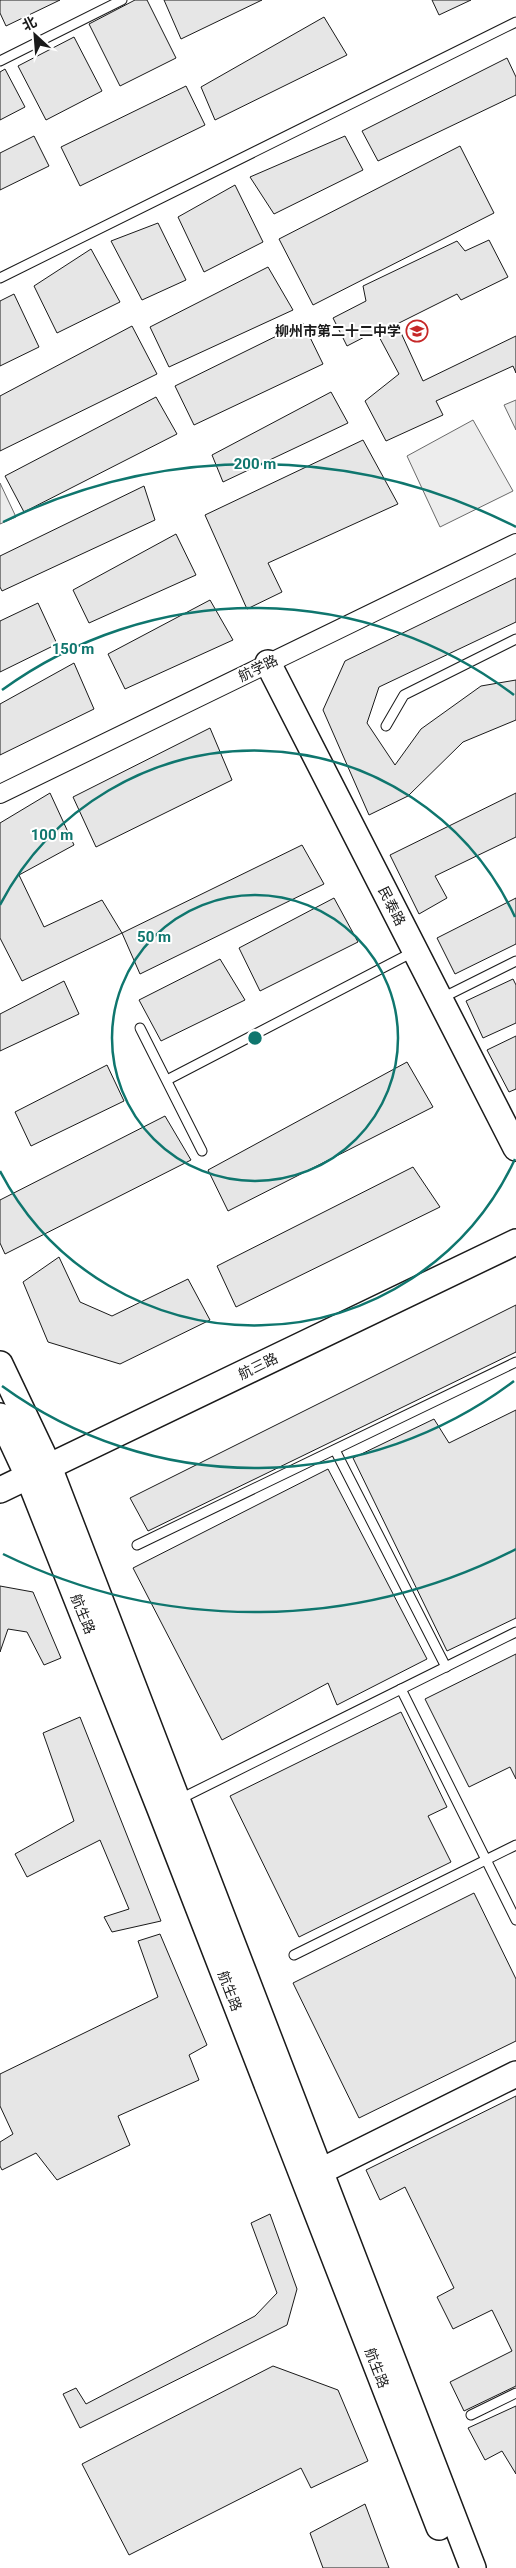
<svg xmlns="http://www.w3.org/2000/svg" width="516" height="2568" viewBox="0 0 516 2568" font-family="Roboto,'Noto Sans SC',sans-serif">
<style>
.green{fill:#ededed;stroke:#6a6a6a}
.building{fill:#e6e6e6;stroke:#1a1a1a}
.lines{fill:none;stroke-linecap:round;stroke-linejoin:round}
.lane-casing{stroke:#1a1a1a;stroke-width:11}
.street-casing{stroke:#1a1a1a;stroke-width:20}
.secondary-casing{stroke:#1a1a1a;stroke-width:28}
.lane{stroke:#fff;stroke-width:9}
.street{stroke:#fff;stroke-width:18}
.secondary{stroke:#fff;stroke-width:25}
.ring{fill:none;stroke:#0f766e;stroke-width:2.5}
.labels{text-anchor:middle;stroke-width:4;stroke-linejoin:round;paint-order:stroke}
.poi-label{font-size:14px;font-weight:bold;fill:#1a1a1a;stroke:#fff;text-anchor:end}
.street-label{font-size:14px;fill:#1a1a1a;stroke:#fff}
.centre{fill:#0f766e;stroke:#fff;stroke-width:2.5}
.ring-label{font-size:15px;text-anchor:middle;font-weight:bold;fill:#0f766e;stroke:#fff;stroke-width:4;stroke-linejoin:round;paint-order:stroke}
</style>
<rect width="100%" height="100%" fill="#fff"/>
<g class="green">
<path d="M 516,400 L 516,430 L 504,405 Z"/>
<path d="M 473,420 L 513,491 L 440,527 L 407,456 Z"/>
<path d="M 0,483 L 16,517 L 0,524 Z"/>
</g>
<g class="building">
<path d="M 0,0 L 60,0 L 6,26 L 0,13 Z"/>
<path d="M 135,0 L 147,0 L 176,58 L 120,86 L 89,24 Z"/>
<path d="M 164,0 L 262,0 L 181,39 Z"/>
<path d="M 432,0 L 471,0 L 439,15 Z"/>
<path d="M 324,17 L 347,55 L 215,120 L 201,87 Z"/>
<path d="M 74,37 L 102,91 L 46,120 L 18,66 Z"/>
<path d="M 507,58 L 516,77 L 516,95 L 378,161 L 362,131 Z"/>
<path d="M 5,69 L 25,107 L 0,120 L 0,72 Z"/>
<path d="M 186,86 L 205,125 L 80,186 L 61,147 Z"/>
<path d="M 34,136 L 49,166 L 0,190 L 0,153 Z"/>
<path d="M 345,136 L 363,170 L 274,214 L 250,177 Z"/>
<path d="M 460,146 L 494,213 L 313,305 L 279,239 Z"/>
<path d="M 235,185 L 263,242 L 204,272 L 178,217 Z"/>
<path d="M 158,223 L 186,280 L 142,300 L 111,241 Z"/>
<path d="M 489,240 L 508,277 L 461,300 L 457,294 L 397,324 L 423,381 L 516,336 L 516,373 L 513,366 L 436,401 L 443,415 L 386,441 L 365,401 L 399,374 L 376,331 L 347,346 L 333,318 L 366,301 L 363,286 L 457,241 L 465,251 Z"/>
<path d="M 91,249 L 120,302 L 57,333 L 34,286 Z"/>
<path d="M 268,267 L 293,310 L 169,367 L 150,327 Z"/>
<path d="M 14,294 L 39,347 L 0,366 L 0,301 Z"/>
<path d="M 303,323 L 323,364 L 194,425 L 175,386 Z"/>
<path d="M 132,326 L 157,374 L 0,451 L 0,396 Z"/>
<path d="M 331,392 L 348,423 L 223,482 L 212,455 Z"/>
<path d="M 156,397 L 177,434 L 24,512 L 5,476 Z"/>
<path d="M 363,440 L 398,504 L 268,563 L 282,592 L 247,609 L 205,515 Z"/>
<path d="M 144,486 L 155,520 L 2,591 L 0,587 L 0,556 Z"/>
<path d="M 176,534 L 196,575 L 89,623 L 73,590 Z"/>
<path d="M 516,578 L 516,622 L 379,687 L 367,723 L 395,765 L 421,729 L 481,686 L 516,680 L 516,720 L 463,742 L 408,796 L 369,815 L 323,710 L 345,661 Z"/>
<path d="M 210,600 L 233,640 L 125,689 L 108,654 Z"/>
<path d="M 38,603 L 57,644 L 0,672 L 0,621 Z"/>
<path d="M 74,663 L 94,709 L 0,755 L 0,704 Z"/>
<path d="M 210,728 L 232,780 L 96,847 L 73,797 Z"/>
<path d="M 50,793 L 74,845 L 19,875 L 44,927 L 102,900 L 122,933 L 22,981 L 0,938 L 0,823 Z"/>
<path d="M 516,793 L 516,837 L 435,876 L 447,898 L 419,914 L 390,855 Z"/>
<path d="M 302,845 L 324,884 L 140,974 L 122,933 Z"/>
<path d="M 334,898 L 358,942 L 260,991 L 239,948 Z"/>
<path d="M 516,898 L 516,944 L 455,974 L 437,938 Z"/>
<path d="M 220,959 L 245,1000 L 161,1041 L 139,1000 Z"/>
<path d="M 513,979 L 516,985 L 516,1023 L 483,1038 L 466,1001 Z"/>
<path d="M 64,981 L 79,1014 L 0,1051 L 0,1014 Z"/>
<path d="M 516,1036 L 516,1089 L 509,1092 L 487,1050 Z"/>
<path d="M 407,1062 L 433,1107 L 228,1211 L 208,1170 Z"/>
<path d="M 107,1065 L 124,1101 L 31,1146 L 15,1112 Z"/>
<path d="M 165,1116 L 191,1160 L 5,1254 L 0,1243 L 0,1200 Z"/>
<path d="M 413,1167 L 440,1207 L 236,1307 L 217,1266 Z"/>
<path d="M 59,1257 L 80,1302 L 112,1316 L 188,1279 L 210,1320 L 120,1364 L 48,1342 L 23,1282 Z"/>
<path d="M 516,1305 L 516,1352 L 148,1531 L 130,1498 Z"/>
<path d="M 516,1410 L 516,1618 L 447,1651 L 353,1458 L 434,1419 L 449,1443 Z"/>
<path d="M 328,1469 L 427,1659 L 337,1705 L 328,1683 L 222,1740 L 133,1568 Z"/>
<path d="M 0,1586 L 33,1592 L 61,1658 L 44,1665 L 27,1632 L 8,1629 L 0,1652 Z"/>
<path d="M 516,1654 L 516,1779 L 510,1767 L 469,1787 L 425,1699 Z"/>
<path d="M 401,1712 L 447,1807 L 428,1816 L 451,1862 L 299,1937 L 230,1796 Z"/>
<path d="M 80,1717 L 161,1921 L 112,1932 L 104,1917 L 129,1909 L 100,1840 L 27,1877 L 15,1854 L 74,1821 L 43,1733 Z"/>
<path d="M 474,1893 L 516,1979 L 516,2041 L 359,2118 L 293,1983 Z"/>
<path d="M 160,1934 L 207,2045 L 189,2055 L 199,2080 L 118,2116 L 130,2145 L 57,2180 L 36,2153 L 2,2170 L 0,2166 L 0,2142 L 13,2134 L 0,2106 L 0,2074 L 158,1997 L 138,1941 Z"/>
<path d="M 516,2096 L 516,2386 L 464,2411 L 450,2382 L 512,2351 L 492,2310 L 453,2329 L 437,2297 L 454,2288 L 405,2187 L 380,2200 L 366,2170 Z"/>
<path d="M 270,2214 L 297,2289 L 287,2325 L 80,2428 L 63,2394 L 76,2388 L 86,2404 L 255,2316 L 277,2293 L 251,2223 Z"/>
<path d="M 273,2366 L 338,2390 L 368,2461 L 311,2488 L 301,2468 L 129,2555 L 82,2464 Z"/>
<path d="M 516,2406 L 516,2474 L 502,2451 L 485,2460 L 468,2428 Z"/>
<path d="M 365,2504 L 389,2568 L 323,2568 L 310,2533 Z"/>
</g>
<g class="lines">
<g class="lane-casing">
<g id="lane">
<path d="M 0,61 L 122,0"/>
<path d="M 0,278 L 516,22"/>
<path d="M 386,726 L 404,695 L 516,639"/>
<path d="M 440,999 L 516,961"/>
<path d="M 140,1028 L 202,1151"/>
<path d="M 167,1080 L 415,951"/>
<path d="M 335,1450 L 446,1667"/>
<path d="M 137,1545 L 516,1362"/>
<path d="M 401,1689 L 516,1920"/>
<path d="M 178,1800 L 516,1632"/>
<path d="M 294,1955 L 516,1845"/>
<path d="M 471,2415 L 516,2393"/>
</g>
</g>
<g class="street-casing">
<path id="street" d="M 0,794 L 516,543"/>
</g>
<g class="secondary-casing">
<g id="secondary">
<path d="M 268,663 L 516,1148"/>
<path d="M 0,1364 L 49,1467 L 473,2568"/>
<path d="M 0,1416 L 28,1476 L 160,1809 L 439,2527"/>
<path d="M 0,1490 L 516,1242"/>
<path d="M 305,2179 L 516,2074"/>
</g>
</g>
<use href="#lane" class="lane"/>
<use href="#street" class="street"/>
<use href="#secondary" class="secondary"/>
</g>
<g class="ring">
<circle cx="255" cy="1038" r="143"/>
<path d="M515 1159A287 287 0 0 1 0 1171M0 905A287 287 0 0 1 515 917"/>
<path d="M514 1381A430 430 0 0 1 2 1386M2 690A430 430 0 0 1 514 695"/>
<path d="M516 1549A574 574 0 0 1 3 1554M3 522A574 574 0 0 1 516 527"/>
</g>
<defs>
<g id="school-ring" transform="scale(1.125)"><circle r="9.5" fill="#fff" stroke="#c62828" stroke-width="1.5"/><path d="M0-5L7-2L0 1L-7-2ZM-4 1L0 2.5L4 1V4Q0 6-4 4Z" fill="#c62828"/></g>
</defs>
<g fill-rule="evenodd">
<use href="#school-ring" x="417" y="331"/>
</g>
<g class="labels">
<g class="poi-label">
<text x="401" y="336">柳州市第二十二中学</text>
</g>
<g class="street-label">
<text transform="translate(258 668) rotate(-26)" y="5">航学路</text>
<text transform="translate(392 906) rotate(63)" y="5">民泰路</text>
<text transform="translate(258 1366) rotate(-26)" y="5">航三路</text>
<text transform="translate(83 1614) rotate(68)" y="5">航生路</text>
<text transform="translate(230 1991) rotate(69)" y="5">航生路</text>
<text transform="translate(377 2368) rotate(69)" y="5">航生路</text>
</g>
</g>
<circle cx="255" cy="1038" r="8" class="centre"/>
<g class="ring-label">
<text x="255" y="469">200 m</text>
<text x="73" y="654">150 m</text>
<text x="52" y="840">100 m</text>
<text x="154" y="942">50 m</text>
</g>
<g transform="translate(35 35) rotate(334)" stroke="#ffffff" stroke-width="4" paint-order="stroke">
<path d="M0-4L9 19L0 12L-9 19Z" fill="#1a1a1a"/>
<text y="-8" font-size="14" font-weight="bold" text-anchor="middle" fill="#1a1a1a">北</text>
</g>
</svg>
